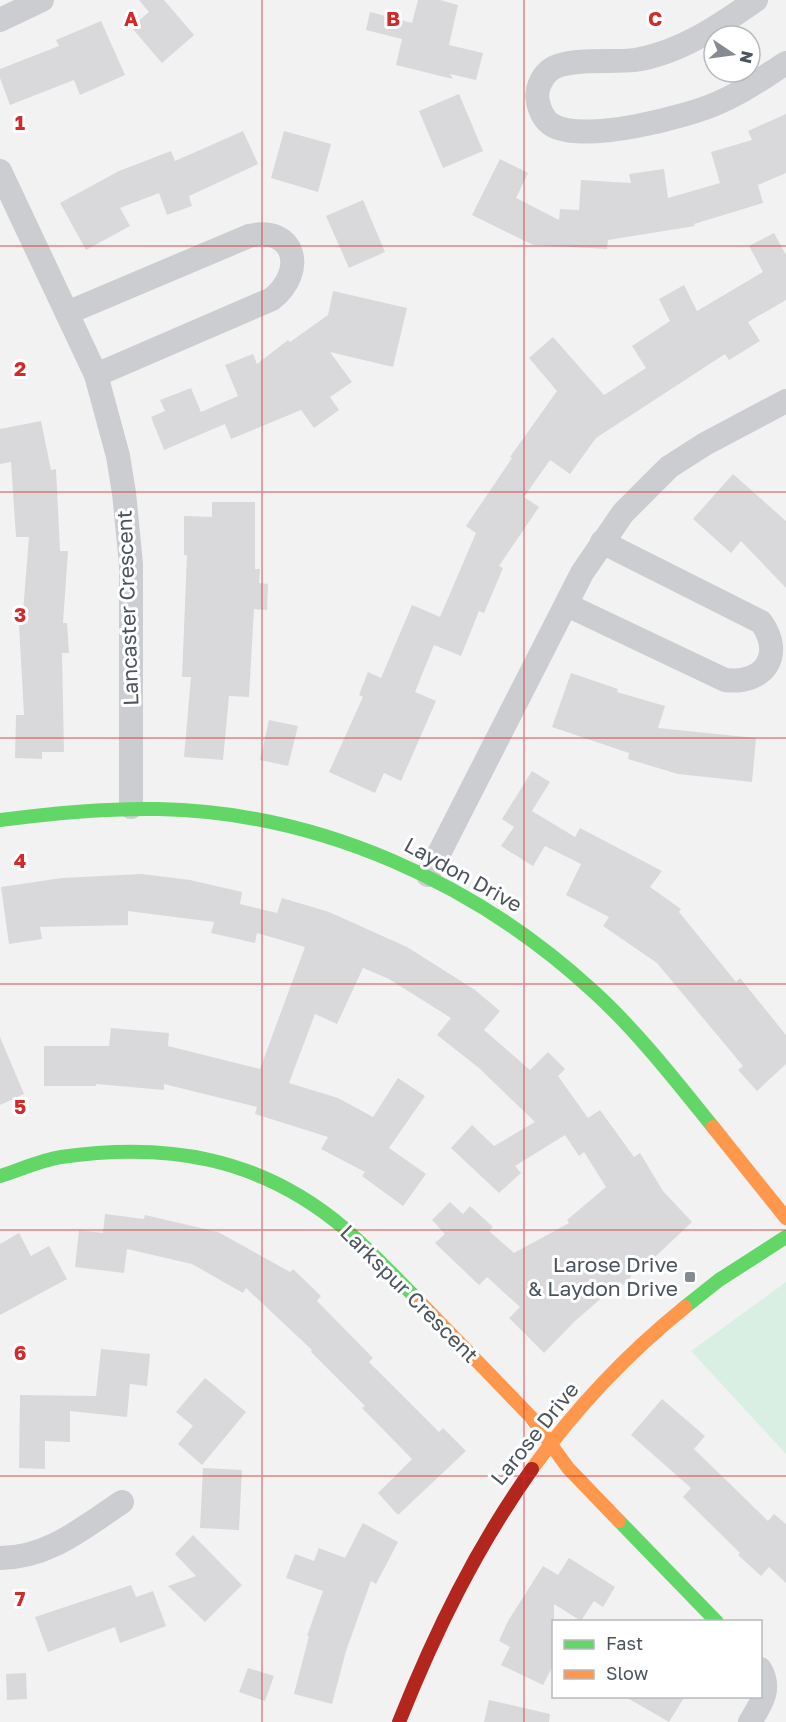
<svg xmlns="http://www.w3.org/2000/svg" width="786" height="1722" viewBox="0 0 786 1722" font-family="'Golos Text',sans-serif">
<style>
.green{fill:#daefe4}
.building{fill:#d9d9db}
.lines{fill:none;stroke-linecap:round;stroke-linejoin:round}
.street{stroke:#cccdd0;stroke-width:24}
.fast{stroke:#63d668;stroke-width:14}
.slow{stroke:#ff974d;stroke-width:14}
.jam{stroke:#b3261e;stroke-width:14}
.grid{fill:none;stroke:#d62828;stroke-width:1.5;stroke-opacity:0.55}
.poi-dot{fill:#868b91;stroke:#fff;stroke-width:2}
.labels{text-anchor:middle;stroke-width:6;stroke-linejoin:round;paint-order:stroke}
.street-label{font-size:21px;fill:#4b535d;stroke:#fff}
.poi-label{font-size:21px;fill:#4b535d;stroke:#fff;text-anchor:end}
.grid-label{font-size:20px;text-anchor:middle;font-weight:bold;fill:#d62828;stroke:#fff;stroke-width:6;stroke-linejoin:round;paint-order:stroke}
</style>
<rect width="100%" height="100%" fill="#f3f2f2"/>
<path class="green" d="M 786,1282 L 786,1454 L 691,1351 Z"/>
<g class="building">
<path d="M 139,0 L 164,0 L 194,35 L 162,63 L 131,27 L 149,12 Z"/>
<path d="M 418,0 L 440,0 L 458,5 L 449,45 L 483,53 L 476,80 L 450,74 L 453,79 L 396,65 L 402,39 L 366,30 L 370,12 L 412,23 Z"/>
<path d="M 101,21 L 125,75 L 80,95 L 74,80 L 10,105 L 0,78 L 0,69 L 59,46 L 56,40 Z"/>
<path d="M 459,94 L 483,151 L 443,168 L 419,111 Z"/>
<path d="M 786,114 L 786,173 L 758,185 L 763,203 L 694,224 L 695,226 L 608,240 L 607,249 L 533,245 L 472,215 L 500,159 L 528,173 L 516,198 L 559,220 L 560,209 L 579,210 L 581,180 L 631,183 L 629,174 L 664,169 L 668,198 L 720,183 L 711,152 L 752,140 L 748,131 Z"/>
<path d="M 243,131 L 258,164 L 189,196 L 192,206 L 167,215 L 159,193 L 120,208 L 130,226 L 86,250 L 60,203 L 119,171 L 171,151 L 175,161 Z"/>
<path d="M 284,131 L 331,144 L 318,192 L 271,178 Z"/>
<path d="M 363,200 L 385,252 L 349,268 L 326,216 Z"/>
<path d="M 774,233 L 786,255 L 786,300 L 748,322 L 760,341 L 729,360 L 725,354 L 596,438 L 570,474 L 550,460 L 524,497 L 539,507 L 499,566 L 503,568 L 484,613 L 479,611 L 461,656 L 434,645 L 415,692 L 436,701 L 401,781 L 384,773 L 375,793 L 329,772 L 363,697 L 359,695 L 368,672 L 381,678 L 412,605 L 440,617 L 476,533 L 466,526 L 512,458 L 510,457 L 557,391 L 529,358 L 553,337 L 604,395 L 646,368 L 632,346 L 670,321 L 659,299 L 684,285 L 697,311 L 763,272 L 749,246 Z"/>
<path d="M 333,291 L 407,308 L 393,367 L 330,352 L 352,382 L 330,397 L 339,410 L 314,428 L 301,410 L 231,439 L 225,424 L 164,450 L 151,417 L 165,411 L 160,400 L 191,388 L 201,412 L 238,396 L 225,365 L 253,354 L 257,364 L 288,340 L 290,342 L 328,315 Z"/>
<path d="M 41,421 L 51,470 L 56,469 L 60,551 L 68,551 L 63,623 L 67,623 L 69,653 L 62,653 L 64,752 L 42,752 L 42,759 L 15,758 L 16,715 L 24,715 L 19,625 L 22,625 L 29,537 L 16,537 L 11,462 L 0,464 L 0,429 Z"/>
<path d="M 733,474 L 786,521 L 786,588 L 741,541 L 731,553 L 693,519 Z"/>
<path d="M 212,502 L 255,502 L 255,569 L 260,569 L 259,583 L 268,584 L 267,610 L 254,609 L 249,697 L 229,696 L 223,760 L 184,757 L 191,677 L 182,677 L 187,555 L 184,555 L 184,516 L 212,517 Z"/>
<path d="M 571,673 L 618,689 L 617,692 L 665,706 L 658,728 L 756,738 L 752,782 L 678,774 L 628,759 L 629,753 L 552,727 Z"/>
<path d="M 269,720 L 298,726 L 288,766 L 260,760 Z"/>
<path d="M 532,771 L 550,782 L 532,811 L 575,837 L 580,828 L 662,871 L 650,887 L 681,909 L 679,912 L 736,982 L 740,978 L 786,1035 L 786,1064 L 757,1091 L 738,1070 L 743,1066 L 657,963 L 603,926 L 609,917 L 566,895 L 581,864 L 545,846 L 533,866 L 501,846 L 514,827 L 502,819 Z"/>
<path d="M 142,874 L 190,880 L 242,892 L 240,904 L 277,913 L 282,898 L 329,912 L 407,947 L 475,990 L 500,1011 L 484,1030 L 530,1070 L 548,1052 L 565,1069 L 558,1076 L 588,1118 L 600,1110 L 634,1157 L 640,1153 L 663,1191 L 692,1222 L 655,1257 L 652,1254 L 623,1285 L 620,1282 L 575,1321 L 544,1353 L 509,1318 L 520,1307 L 487,1277 L 479,1285 L 435,1243 L 445,1234 L 432,1220 L 450,1202 L 463,1214 L 470,1206 L 493,1227 L 489,1231 L 514,1253 L 569,1223 L 567,1220 L 606,1187 L 584,1152 L 579,1156 L 565,1135 L 515,1166 L 521,1173 L 499,1193 L 451,1148 L 472,1125 L 494,1146 L 535,1122 L 479,1068 L 437,1035 L 451,1018 L 389,979 L 363,968 L 337,1024 L 315,1014 L 289,1083 L 338,1098 L 373,1117 L 398,1078 L 425,1096 L 389,1148 L 426,1174 L 403,1206 L 362,1176 L 365,1172 L 321,1149 L 328,1137 L 255,1114 L 257,1107 L 164,1084 L 164,1090 L 96,1084 L 96,1086 L 44,1086 L 44,1046 L 109,1046 L 111,1028 L 169,1033 L 168,1046 L 260,1069 L 305,947 L 257,933 L 255,943 L 211,933 L 214,922 L 128,911 L 128,925 L 40,927 L 42,939 L 9,944 L 1,887 L 62,878 Z"/>
<path d="M 0,1037 L 24,1094 L 0,1105 Z"/>
<path d="M 105,1214 L 144,1219 L 145,1215 L 218,1232 L 290,1272 L 293,1269 L 321,1296 L 317,1301 L 373,1358 L 369,1362 L 439,1432 L 443,1428 L 466,1451 L 398,1515 L 378,1493 L 412,1459 L 362,1408 L 365,1406 L 311,1352 L 312,1350 L 246,1288 L 243,1293 L 192,1264 L 127,1249 L 124,1273 L 75,1267 L 79,1230 L 103,1233 Z"/>
<path d="M 19,1233 L 31,1256 L 49,1246 L 67,1279 L 0,1315 L 0,1244 Z"/>
<path d="M 101,1349 L 150,1354 L 147,1386 L 130,1384 L 127,1417 L 70,1411 L 70,1442 L 45,1441 L 45,1469 L 19,1468 L 20,1395 L 96,1396 Z"/>
<path d="M 205,1378 L 246,1412 L 202,1465 L 178,1444 L 193,1426 L 176,1412 Z"/>
<path d="M 662,1399 L 705,1436 L 694,1449 L 768,1521 L 774,1514 L 786,1524 L 786,1583 L 769,1567 L 761,1576 L 738,1555 L 740,1553 L 683,1497 L 691,1488 L 631,1435 Z"/>
<path d="M 203,1468 L 242,1470 L 239,1530 L 200,1528 Z"/>
<path d="M 363,1523 L 398,1542 L 376,1584 L 371,1581 L 346,1651 L 332,1704 L 294,1694 L 309,1636 L 307,1636 L 323,1591 L 286,1578 L 295,1554 L 314,1561 L 319,1548 L 345,1558 Z"/>
<path d="M 193,1535 L 242,1585 L 205,1622 L 168,1586 L 196,1576 L 175,1554 Z"/>
<path d="M 569,1558 L 615,1587 L 603,1607 L 594,1601 L 581,1621 L 554,1604 L 554,1664 L 543,1685 L 501,1665 L 510,1647 L 499,1641 L 508,1621 L 543,1566 L 558,1575 Z"/>
<path d="M 131,1585 L 136,1597 L 153,1591 L 166,1626 L 120,1643 L 115,1627 L 48,1652 L 35,1617 Z"/>
<path d="M 248,1668 L 274,1676 L 265,1701 L 239,1692 Z"/>
<path d="M 26,1673 L 27,1699 L 7,1700 L 6,1674 Z"/>
<path d="M 624,1696 L 685,1696 L 669,1722 Z"/>
<path d="M 489,1700 L 550,1714 L 549,1722 L 484,1722 Z"/>
</g>
<g class="lines">
<g class="street">
<path d="M 756,0 C 719,26 680,53 635,60 C 613,63 567,57 550,70 C 541,77 535,91 538,102 C 540,111 544,120 552,125 C 583,144 688,117 720,102 C 744,92 764,77 786,63"/>
<path d="M 0,20 L 42,0"/>
<path d="M 0,171 L 96,375 L 118,456 L 124,493 L 131,564 L 131,807"/>
<path d="M 67,313 L 249,236 C 295,225 307,271 272,299 L 96,375"/>
<path d="M 567,605 L 725,680 C 764,685 785,655 761,622 L 602,542"/>
<path d="M 428,875 L 582,573 L 623,513 L 669,467 L 705,444 L 786,401"/>
<path d="M 0,1558 C 48,1558 83,1528 122,1502"/>
<path d="M 750,1722 C 761,1704 772,1689 760,1669"/>
</g>
<g class="fast">
<path d="M 0,820 C 53,813 105,808 158,809 C 319,812 476,883 593,991 C 637,1031 675,1080 713,1127"/>
<path d="M 0,1176 C 20,1170 41,1160 61,1157 C 167,1142 260,1157 344,1228 C 369,1249 392,1274 416,1298"/>
<path d="M 685,1307 L 719,1280 L 786,1237"/>
<path d="M 619,1521 L 717,1622"/>
</g>
<g class="slow">
<path d="M 713,1127 L 786,1218"/>
<path d="M 416,1298 L 531,1417 L 568,1468 L 619,1521"/>
<path d="M 532,1469 C 575,1409 627,1354 685,1307"/>
</g>
<path class="jam" d="M 399,1722 C 435,1632 476,1548 532,1469"/>
</g>
<path class="grid" d="M 262,0 L 262,1722M 524,0 L 524,1722M 0,246 L 786,246M 0,492 L 786,492M 0,738 L 786,738M 0,984 L 786,984M 0,1230 L 786,1230M 0,1476 L 786,1476"/>
<rect class="poi-dot" x="684" y="1271" width="12" height="12" rx="3"/>
<g class="labels">
<g class="street-label">
<text transform="translate(128 608) rotate(-92)" y="7">Lancaster Crescent</text>
<text transform="translate(463 875) rotate(29)" y="7">Laydon Drive</text>
<text transform="translate(409 1294) rotate(45)" y="7">Larkspur Crescent</text>
<text transform="translate(535 1434) rotate(-51)" y="7">Larose Drive</text>
</g>
<g class="poi-label">
<text x="678" y="1272">Larose Drive<tspan x="678" dy="24">&amp; Laydon Drive</tspan></text>
</g>
</g>
<g class="grid-label">
<text x="131" y="26">A</text>
<text x="393" y="26">B</text>
<text x="655" y="26">C</text>
<text x="20" y="130">1</text>
<text x="20" y="376">2</text>
<text x="20" y="622">3</text>
<text x="20" y="868">4</text>
<text x="20" y="1114">5</text>
<text x="20" y="1360">6</text>
<text x="20" y="1606">7</text>
</g>
<rect x="552" y="1620" width="210" height="78" fill="#ffffff" stroke="#b7babe" stroke-width="1.5"/>
<rect x="564" y="1640" width="30" height="9" fill="#63d668" stroke="#b7babe" stroke-width="1.5"/>
<text x="606" y="1650" font-size="18" fill="#4b535d">Fast</text>
<rect x="564" y="1670" width="30" height="9" fill="#ff974d" stroke="#b7babe" stroke-width="1.5"/>
<text x="606" y="1680" font-size="18" fill="#4b535d">Slow</text>
<g transform="translate(732 54) rotate(103)"><circle r="28" fill="#ffffff" stroke="#b7babe" stroke-width="1.5"/>
<path d="M0-4.5L10 22L0 15L-10 22Z" fill="#868b91"/>
<text y="-9" font-size="16" font-weight="bold" text-anchor="middle" fill="#4b535d">N</text>
</g>
</svg>
